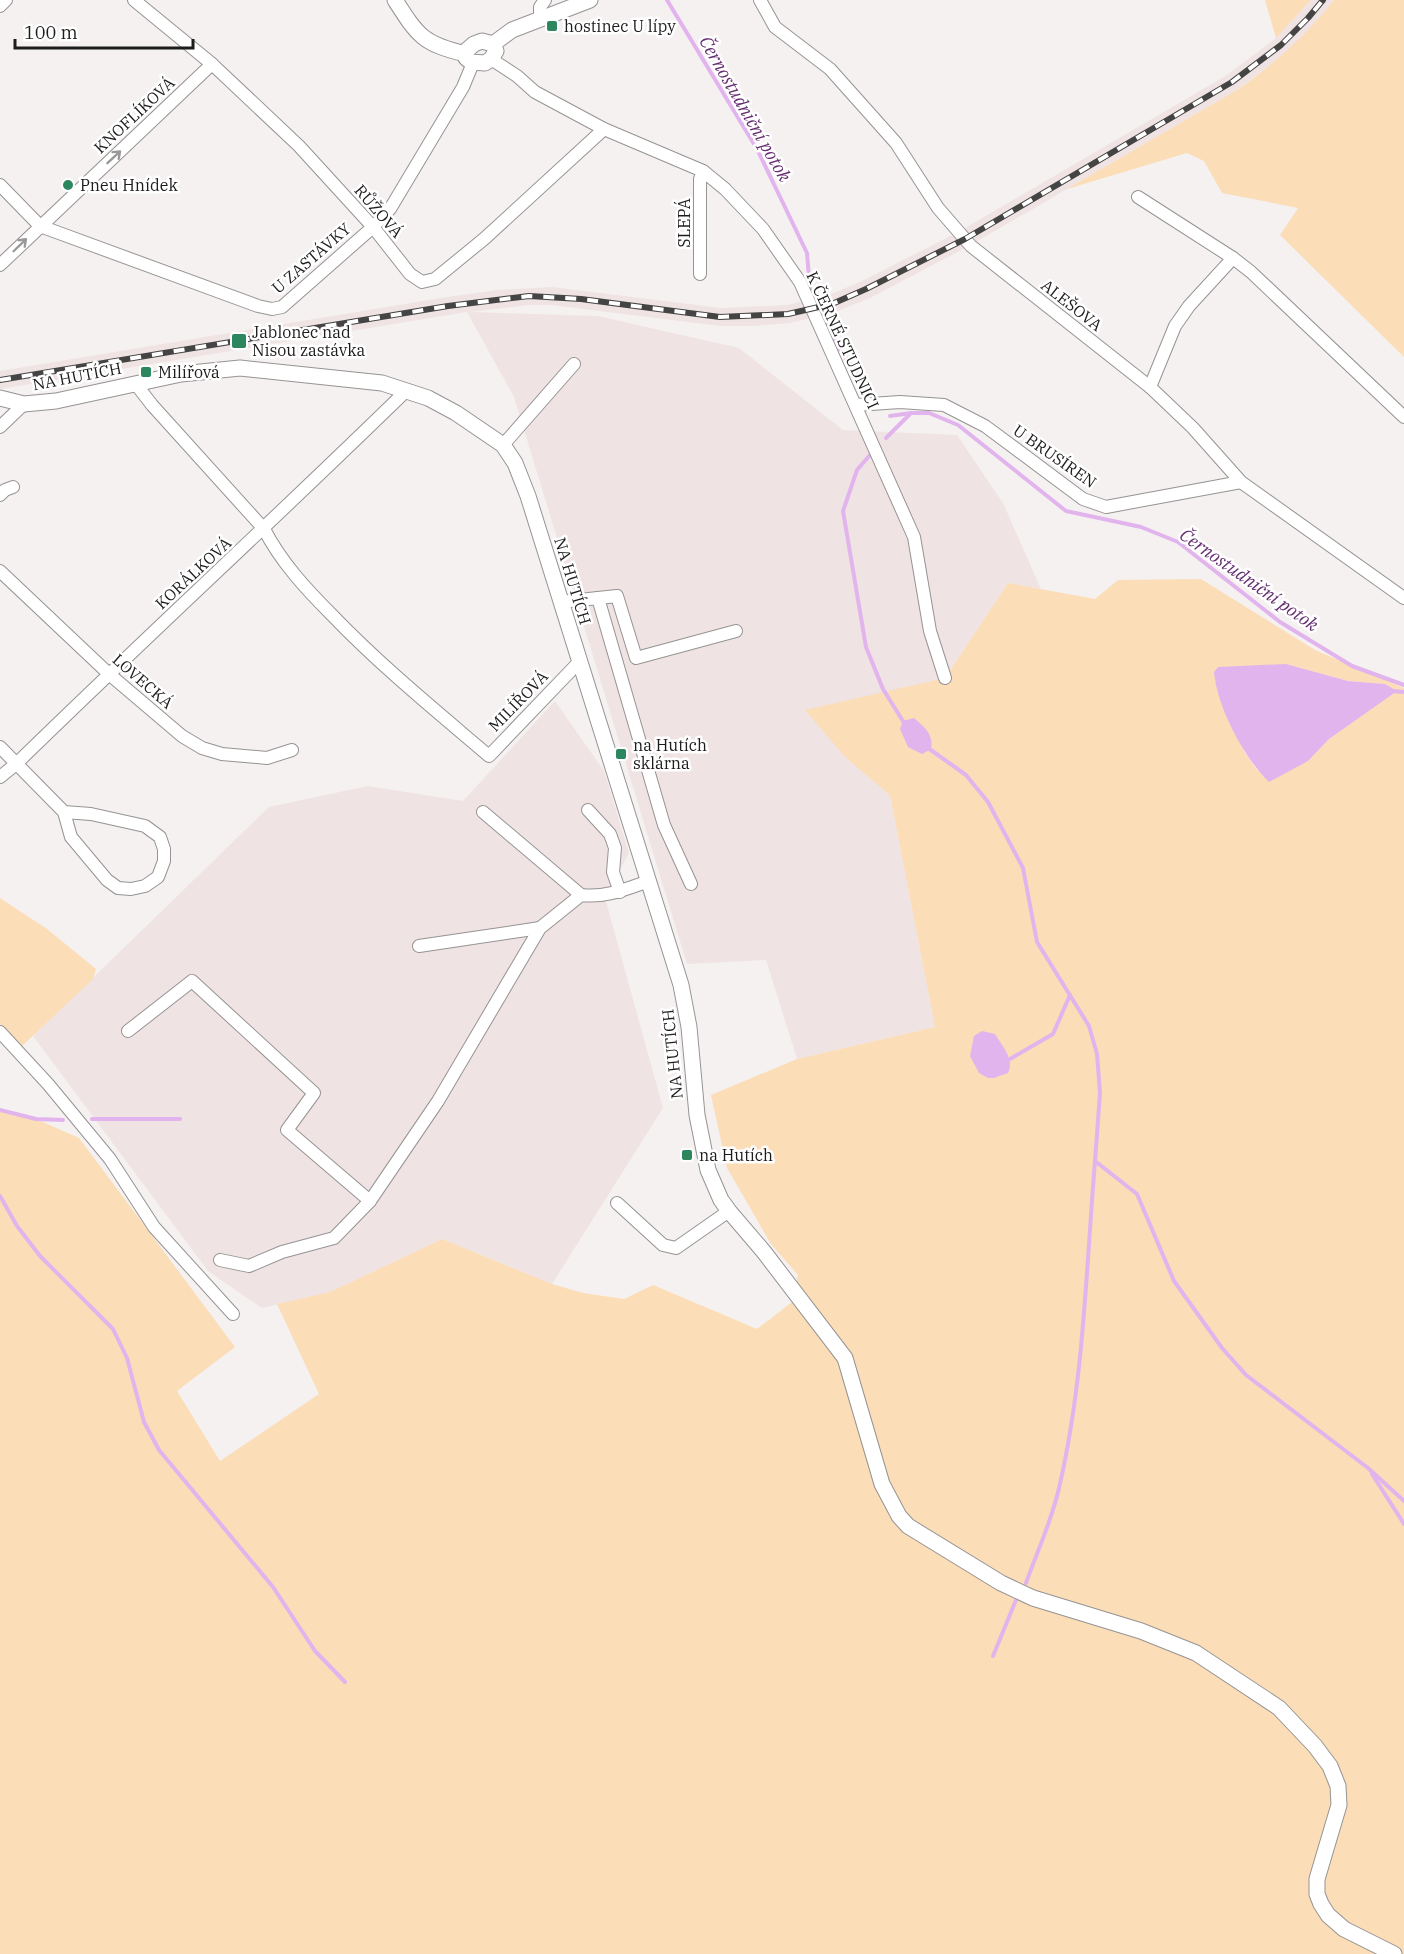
<svg xmlns="http://www.w3.org/2000/svg" width="1404" height="1954" viewBox="0 0 1404 1954" font-family="'IBM Plex Serif',serif">
<style>
.built{fill:#f0e3e3}
.green{fill:#fbddb7;fill-rule:evenodd}
.water{fill:#e2b4ed}
.lines{fill:none;stroke-linecap:round;stroke-linejoin:round}
.stream{stroke:#e2b4ed;stroke-width:4}
.minor-casing{stroke:#969393;stroke-width:14}
.tertiary-casing{stroke:#969393;stroke-width:17}
.minor{stroke:#fff;stroke-width:12}
.tertiary{stroke:#fff;stroke-width:15}
.rail-casing{stroke:#454444;stroke-width:6}
.rail{stroke:#fff;stroke-width:4;stroke-dasharray:11;stroke-linecap:butt}
.oneway{stroke:#999}
.poi-dot{fill:#2c875e;stroke:#fff;stroke-width:2}
.labels{text-anchor:middle;stroke-width:5;stroke-linejoin:round;paint-order:stroke}
.poi-label{font-size:16px;fill:#1d1c1c;stroke:#fff;text-anchor:start}
.street-label{font-size:16px;fill:#1d1c1c;stroke:#fff}
.water-label{font-size:18px;font-style:italic;fill:#652e71;stroke:#fff}
</style>
<rect width="100%" height="100%" fill="#f5f1f1"/>
<g class="built">
<path d="M 1311,0 L 1334,0 L 1315,24 L 1288,52 L 1237,90 L 969,246 L 870,298 L 835,312 L 790,323 L 753,326 L 720,326 L 551,305 L 529,305 L 470,312 L 598,316 L 739,348 L 843,430 L 957,435 L 1003,503 L 1041,589 L 1008,583 L 945,678 L 846,758 L 890,794 L 935,1027 L 797,1059 L 766,960 L 687,964 L 514,397 L 467,312 L 0,389 L 0,371 L 447,297 L 498,290 L 552,287 L 721,308 L 787,305 L 829,295 L 862,281 L 960,231 L 1227,75 L 1276,38 Z"/>
<path d="M 555,701 L 604,771 L 629,853 L 605,898 L 663,1108 L 552,1284 L 442,1239 L 330,1292 L 262,1308 L 208,1271 L 33,1036 L 269,807 L 368,786 L 463,801 Z"/>
</g>
<g class="green">
<path d="M 1265,0 L 1311,0 L 1276,38 Z"/>
<path d="M 1334,0 L 1404,0 L 1404,357 L 1280,235 L 1298,208 L 1222,193 L 1204,161 L 1187,153 L 1067,189 L 1237,90 C 1275,63 1305,37 1334,0 Z"/>
<path d="M 1201,579 L 1315,650 L 1404,688 L 1404,1954 L 0,1954 L 0,1110 L 36,1119 L 79,1138 L 235,1347 L 177,1391 L 220,1461 L 319,1394 L 277,1304 L 330,1292 L 442,1239 L 552,1284 L 583,1293 L 624,1299 L 653,1285 L 757,1329 L 792,1302 L 798,1275 L 771,1244 L 727,1168 L 711,1095 L 797,1059 L 935,1027 L 890,795 L 846,758 L 805,710 L 945,678 L 1008,583 L 1095,599 L 1118,580 ZM 1286,664 L 1348,681 L 1385,684 L 1396,691 L 1329,739 L 1308,761 L 1257,770 L 1245,753 L 1225,710 L 1215,680 Z"/>
<path d="M 0,898 L 47,929 L 96,969 L 93,979 L 21,1047 L 0,1024 Z"/>
</g>
<g class="water">
<path d="M 1286,664 L 1348,681 L 1385,684 L 1397,691 L 1329,739 L 1308,761 L 1269,782 C 1244,758 1217,707 1214,672 L 1218,667 Z"/>
<path d="M 914,718 C 924,727 934,734 931,749 L 922,754 L 908,747 L 900,729 L 903,721 Z"/>
<path d="M 982,1031 L 995,1034 C 1002,1046 1015,1059 1008,1073 L 994,1078 L 988,1078 L 979,1073 L 970,1056 L 974,1036 Z"/>
</g>
<g class="lines">
<g class="stream">
<path d="M 667,0 L 757,149 L 807,253 L 810,290 L 835,342 L 870,393"/>
<path d="M 890,416 L 911,413 L 929,413 L 958,425 L 1066,511 L 1141,527 L 1178,542 L 1280,622 L 1352,666 L 1404,685"/>
<path d="M 886,438 L 911,413"/>
<path d="M 870,455 L 857,470 L 843,511 L 866,647 L 883,689 L 906,726"/>
<path d="M 1392,691 L 1404,692"/>
<path d="M 928,748 L 966,775 L 988,802 L 1023,868 L 1037,942 L 1089,1026 L 1097,1054 L 1100,1093 L 1095,1161 L 1137,1194 L 1174,1281 L 1222,1348 L 1246,1375 L 1368,1468 L 1404,1501"/>
<path d="M 1010,1059 L 1053,1034 L 1070,995"/>
<path d="M 0,1110 L 36,1119 L 63,1120"/>
<path d="M 92,1119 L 180,1119"/>
<path d="M 0,1196 L 17,1226 L 40,1256 L 113,1329 L 127,1358 L 144,1422 L 159,1450 L 273,1587 L 315,1651 L 345,1682"/>
<path d="M 1372,1474 L 1404,1524"/>
<path d="M 1026,1583 C 1037,1552 1052,1520 1059,1488 C 1084,1381 1086,1270 1095,1161"/>
<path d="M 993,1656 L 1016,1600"/>
</g>
<g class="minor-casing">
<g id="minor">
<path d="M 134,0 L 212,64 L 299,146 L 373,227 L 410,274 L 422,282 L 435,279 L 484,239 L 604,129"/>
<path d="M 760,0 L 775,27 L 830,69 L 896,143 L 938,208 L 971,246 L 1150,387 L 1193,428 L 1241,482 L 1404,598"/>
<path d="M 0,6 L 6,0"/>
<path d="M 540,19 L 540,7 L 545,0"/>
<path d="M 491,59 L 517,76 L 535,92 L 604,129 L 703,171 L 725,189 L 763,229 L 800,282 L 914,537 L 930,631 L 945,678"/>
<path d="M 0,185 L 40,226 L 258,306 L 272,309 L 282,307 L 373,227 L 390,209 L 463,87 L 473,63"/>
<path d="M 1138,197 L 1233,258 L 1251,272 L 1404,417"/>
<path d="M 0,265 L 212,64"/>
<path d="M 700,274 L 700,179 L 703,171"/>
<path d="M 135,383 L 152,405 L 264,529 C 281,562 306,589 332,615 C 381,666 435,710 489,756 L 580,661"/>
<path d="M 1150,387 L 1175,326 L 1189,306 L 1233,258"/>
<path d="M 856,405 L 900,402 L 944,405 L 985,426 L 1083,499 L 1106,507 L 1241,482"/>
<path d="M 0,427 L 24,404"/>
<path d="M 503,445 L 574,364"/>
<path d="M 0,495 L 5,490 L 13,487"/>
<path d="M 0,571 L 109,674 L 182,736 L 202,748 L 222,754 L 267,758 L 292,750"/>
<path d="M 598,598 L 617,596 L 636,658 L 736,631"/>
<path d="M 561,602 L 598,598 L 664,825 L 691,884"/>
<path d="M 0,747 L 64,812 L 71,837 L 107,880 L 118,888 L 131,889 L 145,886 L 158,877 L 164,861 L 164,849 L 160,837 L 145,826 L 91,814 L 64,812"/>
<path d="M 0,777 L 16,764 C 145,638 278,516 407,390"/>
<path d="M 588,810 L 610,834 L 615,848 L 613,872 L 620,892"/>
<path d="M 483,812 L 581,895"/>
<path d="M 419,946 L 540,928"/>
<path d="M 128,1031 L 192,981 L 314,1093 L 287,1130 L 370,1201"/>
<path d="M 0,1032 L 48,1084 L 110,1159 L 154,1227 L 233,1314"/>
<path d="M 617,1203 L 663,1245 L 676,1248 L 729,1211"/>
<path d="M 220,1260 L 249,1266 L 282,1252 L 334,1238 L 370,1201 L 438,1101 L 540,928 L 581,895 C 606,898 626,889 649,881"/>
</g>
</g>
<g class="tertiary-casing">
<g id="tertiary">
<path d="M 395,0 C 418,36 423,44 466,54"/>
<path d="M 482,41 L 493,44 L 496,51 L 491,59 L 485,63 L 471,62 L 466,58 L 466,51 L 474,44 Z"/>
<path d="M 493,44 L 512,30 L 590,0"/>
<path d="M 0,398 L 24,404 L 56,401 L 181,374 L 240,368 L 382,383 L 428,398 L 456,413 L 503,445 L 515,463 L 528,496 L 681,985 L 689,1027 L 697,1115 L 708,1170 L 721,1200 L 729,1211 L 764,1252 L 845,1358 L 882,1484 L 899,1516 L 908,1526 L 1001,1583 L 1033,1598 L 1141,1631 L 1196,1653 L 1279,1708 L 1315,1746 L 1330,1766 L 1338,1786 L 1339,1805 L 1317,1879 L 1317,1894 L 1321,1904 L 1328,1915 L 1344,1929 L 1394,1954"/>
</g>
</g>
<use href="#minor" class="minor"/>
<use href="#tertiary" class="tertiary"/>
<g class="rail-casing">
<path id="rail" d="M 0,380 L 448,306 L 529,296 L 581,299 L 720,317 L 788,314 L 832,304 L 866,289 L 965,239 L 1232,82 L 1281,45 L 1308,18 L 1323,0"/>
</g>
<use href="#rail" class="rail"/>
</g>
<defs><path id="oneway-shaft" d="M-6 0H5M1.5-3L5.5 0L1.5 3" fill="none" stroke-width="1.6" stroke-linecap="round" stroke-linejoin="round" transform="scale(1.5)"/></defs>
<g class="oneway">
<use href="#oneway-shaft" transform="translate(114 157) rotate(-43)"/>
<use href="#oneway-shaft" transform="translate(20 245) rotate(-44)"/>
</g>
<g class="poi-dot">
<rect x="546" y="20" width="12" height="12" rx="3"/>
<circle cx="68" cy="185" r="6"/>
<rect x="231" y="333" width="16" height="16" rx="3"/>
<rect x="140" y="366" width="12" height="12" rx="3"/>
<rect x="615" y="748" width="12" height="12" rx="3"/>
<rect x="681" y="1149" width="12" height="12" rx="3"/>
</g>
<g class="labels">
<g class="poi-label">
<text x="564" y="32">hostinec U lípy</text>
<text x="80" y="191">Pneu Hnídek</text>
<text x="252" y="338">Jablonec nad<tspan x="252" dy="18">Nisou zastávka</tspan></text>
<text x="158" y="378">Milířová</text>
<text x="633" y="751">na Hutích<tspan x="633" dy="18">sklárna</tspan></text>
<text x="699" y="1161">na Hutích</text>
</g>
<g class="street-label">
<text transform="translate(134 115) rotate(-43)" y="6">KNOFLÍKOVÁ</text>
<text transform="translate(379 211) rotate(49)" y="6">RŮŽOVÁ</text>
<text transform="translate(684 223) rotate(-90)" y="6">SLEPÁ</text>
<text transform="translate(311 258) rotate(-41)" y="6">U ZASTÁVKY</text>
<text transform="translate(1072 305) rotate(38)" y="6">ALEŠOVA</text>
<text transform="translate(843 340) rotate(65)" y="6">K ČERNÉ STUDNICI</text>
<text transform="translate(77 376) rotate(-11)" y="6">NA HUTÍCH</text>
<text transform="translate(1055 456) rotate(35)" y="6">U BRUSÍREN</text>
<text transform="translate(193 573) rotate(-43)" y="6">KORÁLKOVÁ</text>
<text transform="translate(573 581) rotate(73)" y="6">NA HUTÍCH</text>
<text transform="translate(143 681) rotate(41)" y="6">LOVECKÁ</text>
<text transform="translate(518 701) rotate(-46)" y="6">MILÍŘOVÁ</text>
<text transform="translate(672 1054) rotate(-96)" y="6">NA HUTÍCH</text>
</g>
<g class="water-label">
<text transform="translate(745 109) rotate(60)" y="6">Černostudniční potok</text>
<text transform="translate(1249 580) rotate(35)" y="6">Černostudniční potok</text>
</g>
</g>
<path d="M15 39v9h178v-9" fill="none" stroke="#1d1c1c" stroke-width="3"/>
<text x="24" y="39" font-size="18" fill="#1d1c1c" stroke="#ffffff" stroke-width="4.5" paint-order="stroke">100 m</text>
</svg>
